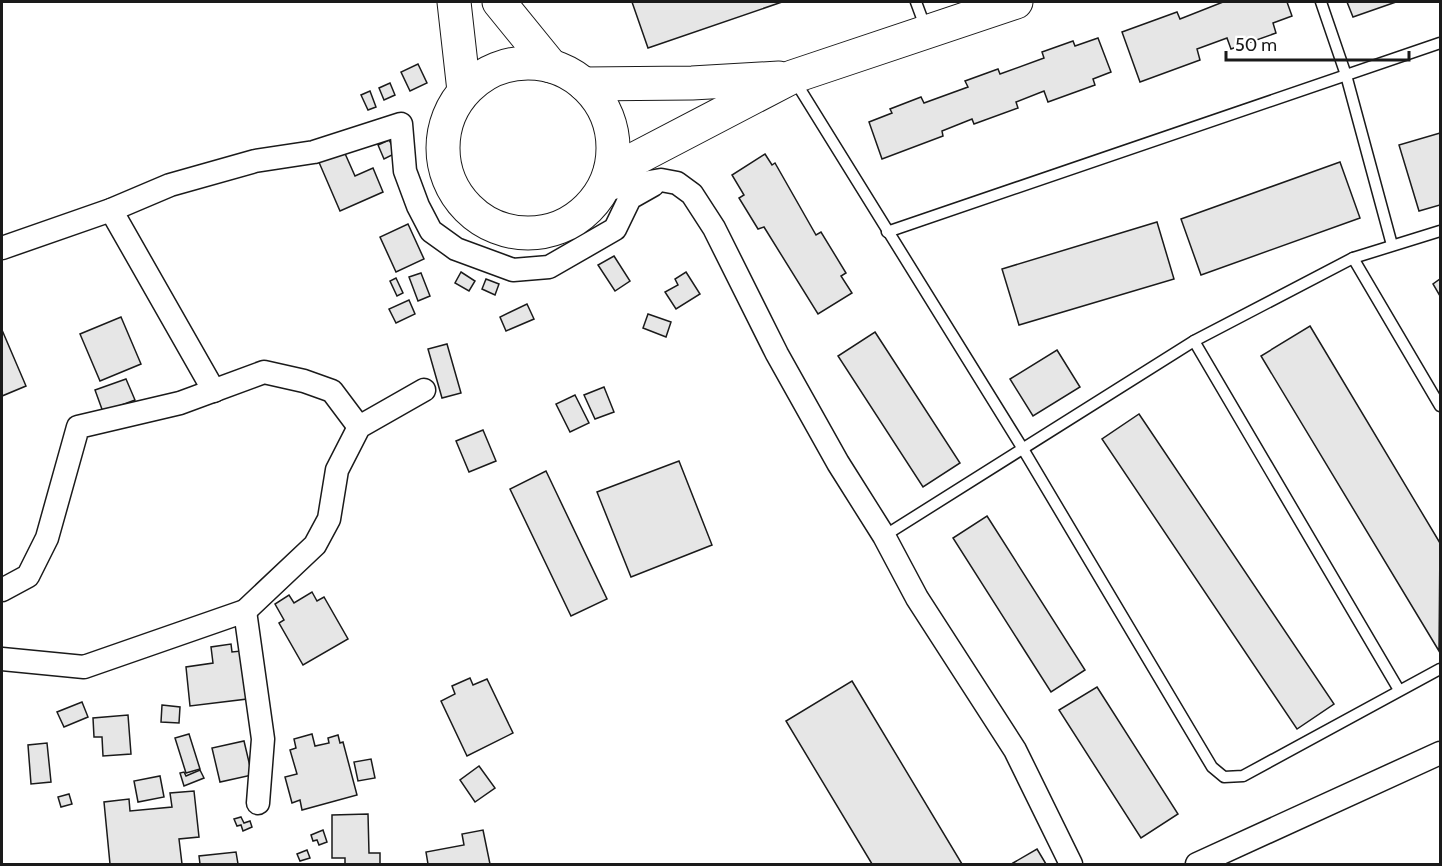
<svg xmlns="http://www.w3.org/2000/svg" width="1442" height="866" viewBox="0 0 1442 866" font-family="Cabin,sans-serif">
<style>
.building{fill:#e6e6e6;stroke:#1a1a1a;stroke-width:1.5}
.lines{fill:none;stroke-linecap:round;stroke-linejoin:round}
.lane-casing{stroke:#1a1a1a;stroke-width:13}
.street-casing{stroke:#1a1a1a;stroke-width:25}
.primary-casing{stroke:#1a1a1a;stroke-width:35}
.lane{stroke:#fff;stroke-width:10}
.street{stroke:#fff;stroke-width:22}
.primary{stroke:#fff;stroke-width:33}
</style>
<rect width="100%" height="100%" fill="#fff"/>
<g class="building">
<path d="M 632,2 L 782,2 L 648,48 Z"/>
<path d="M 1223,2 L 1287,2 L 1292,16 L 1273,23 L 1276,33 L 1231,49 L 1227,38 L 1197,49 L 1200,60 L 1140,82 L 1122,32 L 1177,12 L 1180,19 Z"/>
<path d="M 1347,2 L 1396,2 L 1353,17 Z"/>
<path d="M 1098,38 L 1111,72 L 1093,79 L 1095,85 L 1048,102 L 1044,91 L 1016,102 L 1018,108 L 974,124 L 972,119 L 942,131 L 943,136 L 882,159 L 869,122 L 892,113 L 890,109 L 921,97 L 924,103 L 968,87 L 965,81 L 998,69 L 1000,74 L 1044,58 L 1042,52 L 1073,41 L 1075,46 Z"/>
<path d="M 418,64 L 427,83 L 410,91 L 401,72 Z"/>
<path d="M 390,83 L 395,95 L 384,100 L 379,88 Z"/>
<path d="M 370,91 L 376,107 L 368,110 L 361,95 Z"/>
<path d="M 1440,133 L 1440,205 L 1419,211 L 1399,145 Z"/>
<path d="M 389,140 L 396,153 L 384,159 L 378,145 Z"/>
<path d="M 343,149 L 355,176 L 373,168 L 383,192 L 340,211 L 318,160 Z"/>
<path d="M 765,154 L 772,165 L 775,163 L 816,235 L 821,232 L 846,273 L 841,276 L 852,293 L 818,314 L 764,227 L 758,229 L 739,198 L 744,195 L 732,175 Z"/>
<path d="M 1340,162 L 1360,218 L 1201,275 L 1181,219 Z"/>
<path d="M 1157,222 L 1174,279 L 1019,325 L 1002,269 Z"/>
<path d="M 408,224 L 424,259 L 396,272 L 380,237 Z"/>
<path d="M 614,256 L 630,281 L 615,291 L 598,265 Z"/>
<path d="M 461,272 L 475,281 L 469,291 L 455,283 Z"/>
<path d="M 686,272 L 700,294 L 676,309 L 665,292 L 678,285 L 675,279 Z"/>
<path d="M 421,273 L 430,296 L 418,301 L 409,277 Z"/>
<path d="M 396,278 L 403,293 L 397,296 L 390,281 Z"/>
<path d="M 486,279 L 499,284 L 495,295 L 482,289 Z"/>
<path d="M 1440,279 L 1440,296 L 1433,284 Z"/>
<path d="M 409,300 L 415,314 L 396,323 L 389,309 Z"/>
<path d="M 527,304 L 534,319 L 506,331 L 500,317 Z"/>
<path d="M 648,314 L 671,322 L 666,337 L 643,328 Z"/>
<path d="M 121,317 L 141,364 L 100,381 L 80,334 Z"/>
<path d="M 1310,326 L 1440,543 L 1439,651 L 1261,356 Z"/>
<path d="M 2,330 L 26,386 L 2,396 Z"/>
<path d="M 875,332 L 960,463 L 923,487 L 838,356 Z"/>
<path d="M 447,344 L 461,393 L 442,398 L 428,349 Z"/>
<path d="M 1057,350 L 1080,387 L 1033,416 L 1010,379 Z"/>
<path d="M 126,379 L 135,400 L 103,412 L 95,390 Z"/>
<path d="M 604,387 L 614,412 L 595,419 L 584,395 Z"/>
<path d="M 575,395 L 589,423 L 570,432 L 556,404 Z"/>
<path d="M 1139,414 L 1334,704 L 1297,729 L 1102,439 Z"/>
<path d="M 483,430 L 496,461 L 469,472 L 456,441 Z"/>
<path d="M 679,461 L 712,545 L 631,577 L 597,492 Z"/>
<path d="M 546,471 L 607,599 L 571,616 L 510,489 Z"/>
<path d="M 987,516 L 1085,670 L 1051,692 L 953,538 Z"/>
<path d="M 312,592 L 317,601 L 324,597 L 348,639 L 303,665 L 279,623 L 284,620 L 275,604 L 289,595 L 294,603 Z"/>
<path d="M 231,644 L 232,652 L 241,651 L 247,699 L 190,706 L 186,667 L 213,663 L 211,647 Z"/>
<path d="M 470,678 L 473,685 L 487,679 L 513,733 L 467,756 L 441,701 L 455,694 L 452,686 Z"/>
<path d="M 852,681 L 962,864 L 872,864 L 786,721 Z"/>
<path d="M 1097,687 L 1178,814 L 1141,838 L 1059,710 Z"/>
<path d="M 82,702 L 88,717 L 64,727 L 57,712 Z"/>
<path d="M 162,705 L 180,707 L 179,723 L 161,722 Z"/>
<path d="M 128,715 L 131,754 L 103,756 L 102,737 L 94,737 L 93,718 Z"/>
<path d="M 189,734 L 200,769 L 186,773 L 175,738 Z"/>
<path d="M 312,734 L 315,746 L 329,743 L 328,738 L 338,735 L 340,743 L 343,742 L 357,795 L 302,810 L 300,800 L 292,803 L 285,777 L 297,774 L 290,750 L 296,748 L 294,739 Z"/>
<path d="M 244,741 L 252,775 L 220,782 L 212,748 Z"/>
<path d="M 47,743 L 51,782 L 31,784 L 28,745 Z"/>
<path d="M 371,759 L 375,778 L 358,781 L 354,762 Z"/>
<path d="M 479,766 L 495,788 L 475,802 L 460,780 Z"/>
<path d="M 200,770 L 204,778 L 184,786 L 180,773 L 184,772 L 186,776 Z"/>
<path d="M 160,776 L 164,797 L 138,802 L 134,781 Z"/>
<path d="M 194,791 L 199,837 L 179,839 L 182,864 L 110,864 L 104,802 L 129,799 L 130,811 L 172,807 L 170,793 Z"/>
<path d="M 69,794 L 72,804 L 61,807 L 58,797 Z"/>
<path d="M 368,814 L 369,853 L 380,853 L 380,864 L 345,864 L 345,858 L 332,858 L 332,815 Z"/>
<path d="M 241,817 L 244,823 L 250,821 L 252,827 L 243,831 L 241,825 L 237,826 L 234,819 Z"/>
<path d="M 323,830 L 327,842 L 319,845 L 317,840 L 313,841 L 311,835 Z"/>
<path d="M 483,830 L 490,864 L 428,864 L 426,852 L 464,845 L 462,834 Z"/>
<path d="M 1037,849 L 1046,864 L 1014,864 L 1013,863 Z"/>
<path d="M 307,850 L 310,858 L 300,861 L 297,854 Z"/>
<path d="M 236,852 L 238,864 L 200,864 L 199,856 Z"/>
</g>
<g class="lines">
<g class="lane-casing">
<g id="lane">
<path d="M 916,2 L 926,29"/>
<path d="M 1321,2 L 1346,75 L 1392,245"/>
<path d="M 795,81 L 1023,449 L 1212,767 L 1224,777 L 1243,776 L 1440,669"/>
<path d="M 887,232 L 1440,43"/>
<path d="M 1353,258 L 1440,406"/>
<path d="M 1194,341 L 1399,690"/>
<path d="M 884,536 L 1194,341 L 1353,258 L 1440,231"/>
</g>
</g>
<g class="street-casing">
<g id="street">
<path d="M 602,190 L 661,180 L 677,183 L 692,194 L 714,228 L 777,354 L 838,463 L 884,536 L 917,598 L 1015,750 L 1071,864"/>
<path d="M 111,210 L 214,391"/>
<path d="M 2,248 L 111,210 L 170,185 L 255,161 L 314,152 L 401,124 L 405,171 L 418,206 L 431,231 L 456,249 L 513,270 L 549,267 L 615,229 L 630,198 L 653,185"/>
<path d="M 2,590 L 28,576 L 47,538 L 78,427 L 180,403 L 264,372 L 304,381 L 332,391 L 359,427"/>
<path d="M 245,611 L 263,739 L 258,803"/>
<path d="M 2,659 L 84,667 L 245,611 L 315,545 L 329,519 L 337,470 L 359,427 L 424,390"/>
<path d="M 1197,864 L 1440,753"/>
</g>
</g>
<g class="primary-casing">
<g id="primary">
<path d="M 454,2 L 464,91"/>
<path d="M 499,2 L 551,66"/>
<circle cx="528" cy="148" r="85"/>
<path d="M 584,84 L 692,83 L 779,78"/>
<path d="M 610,172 L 792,77 L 1016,2"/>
</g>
</g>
<use href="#lane" class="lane"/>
<use href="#street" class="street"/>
<use href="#primary" class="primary"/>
</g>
<rect width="1442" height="866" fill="none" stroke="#1a1a1a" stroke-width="6"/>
<path d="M1226 51v9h183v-9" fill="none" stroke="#1a1a1a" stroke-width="3"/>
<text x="1235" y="51" font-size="18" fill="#1a1a1a" stroke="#ffffff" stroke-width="4.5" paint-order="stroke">50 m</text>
</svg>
